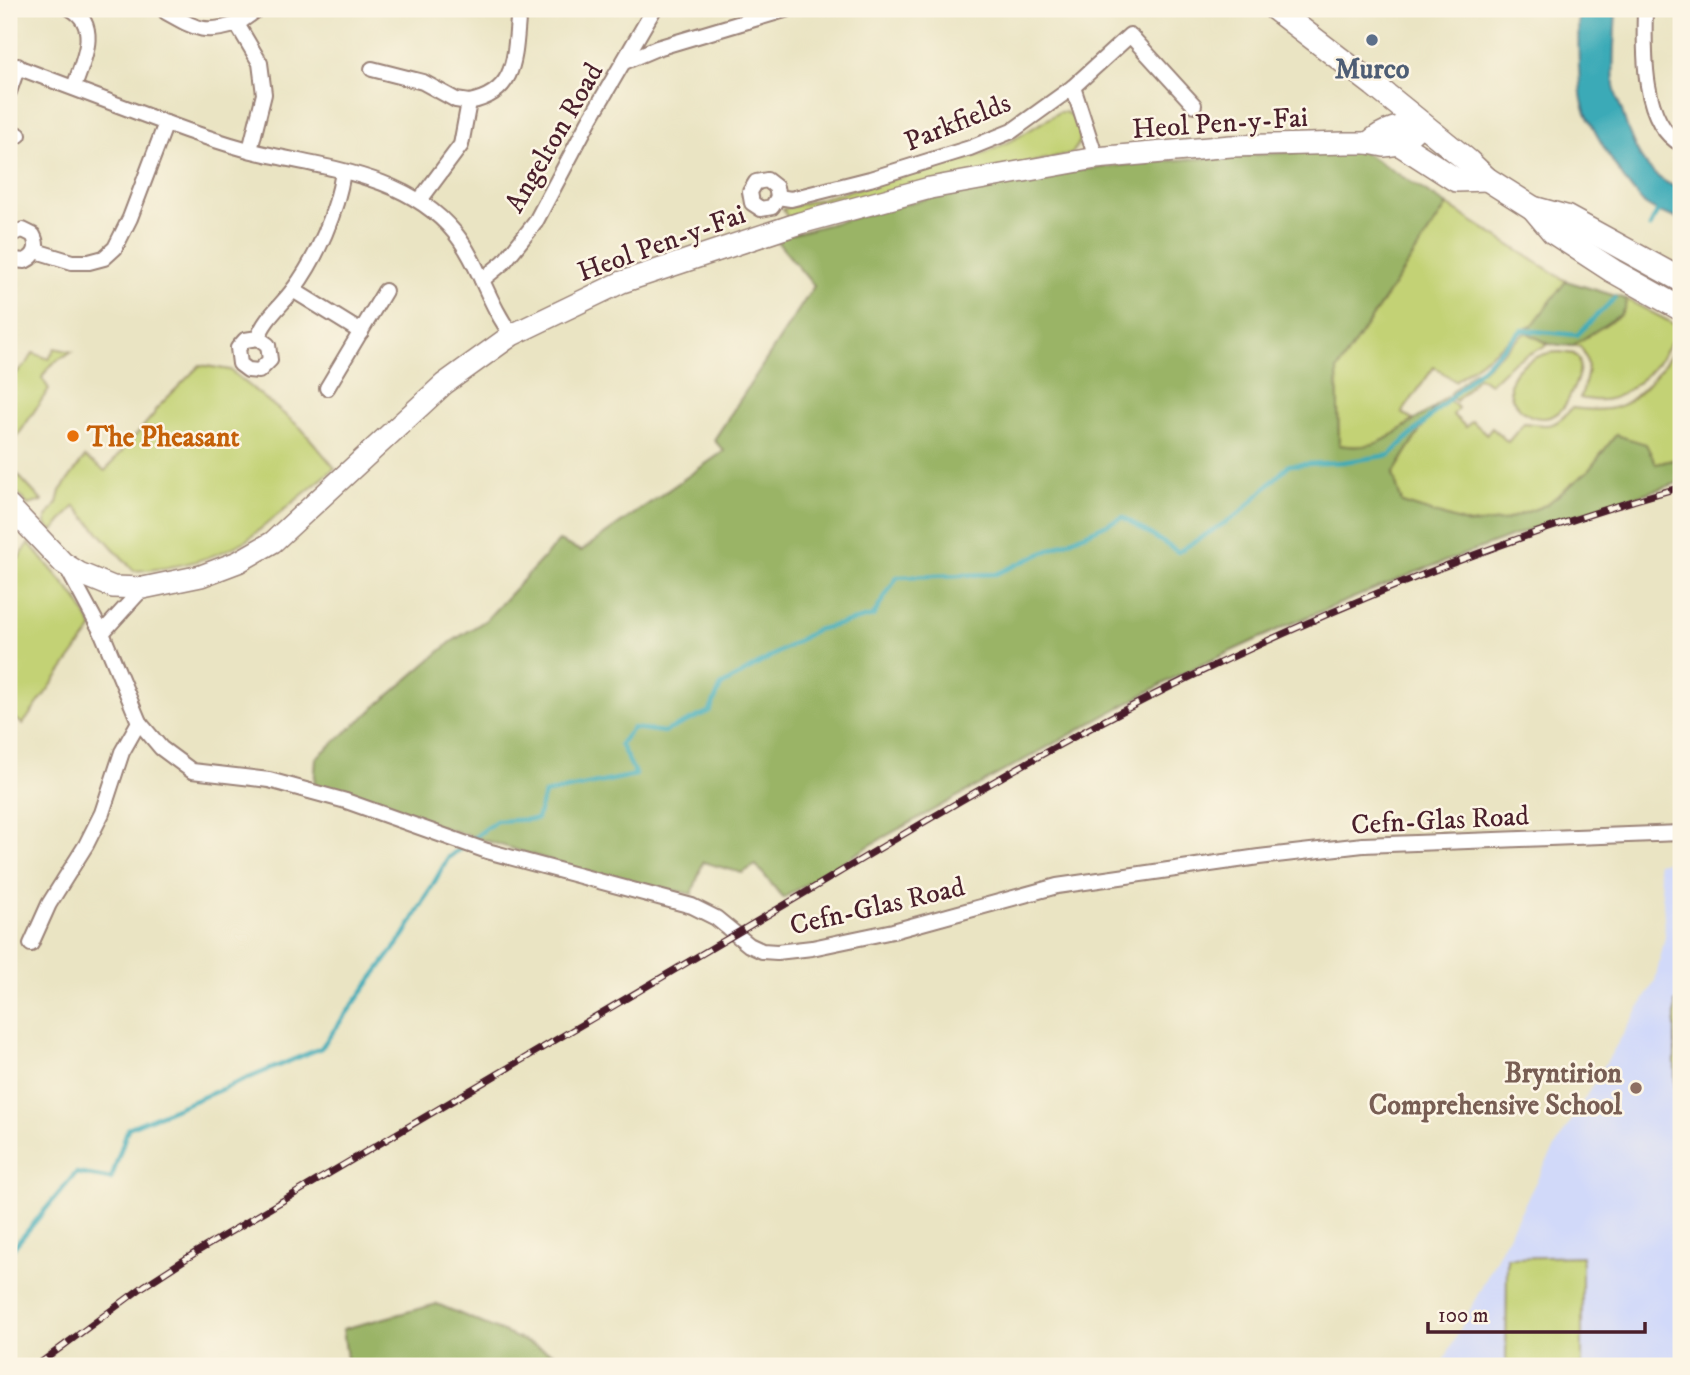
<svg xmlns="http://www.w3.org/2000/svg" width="1690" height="1375" viewBox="0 0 1690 1375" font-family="'IM FELL DW Pica',serif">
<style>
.built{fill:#d1d9f9}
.green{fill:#c3d274;stroke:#867850;stroke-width:2}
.forest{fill:#9ab466;stroke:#726a48;stroke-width:2}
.water{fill:#3aaab7;stroke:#426471;stroke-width:2}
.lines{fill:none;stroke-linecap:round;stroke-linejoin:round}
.stream{stroke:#3aaab7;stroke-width:4.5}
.street-casing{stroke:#9a8277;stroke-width:18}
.secondary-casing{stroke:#9a8277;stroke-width:24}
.primary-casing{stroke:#9a8277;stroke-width:26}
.street{stroke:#fff;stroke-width:14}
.secondary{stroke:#fff;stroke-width:21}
.primary{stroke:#fff;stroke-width:23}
.rail-casing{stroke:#4a1f2b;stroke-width:7}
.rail{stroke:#fcf5e5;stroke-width:4.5;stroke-dasharray:13;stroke-linecap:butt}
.service-dot{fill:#5c6f8a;stroke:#fcf5e5;stroke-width:2.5}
.food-dot{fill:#e8710a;stroke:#fcf5e5;stroke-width:2.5}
.education-dot{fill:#8d6e63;stroke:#fcf5e5;stroke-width:2.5}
.labels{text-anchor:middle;stroke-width:5;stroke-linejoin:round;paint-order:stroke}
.service-label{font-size:28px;font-weight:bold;fill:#4e5e75;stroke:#fcf5e5}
.street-label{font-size:28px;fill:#4a1f2b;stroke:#fcf5e5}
.food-label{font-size:28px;font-weight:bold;fill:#c56008;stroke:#fcf5e5;text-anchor:start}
.education-label{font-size:28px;font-weight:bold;fill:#785e54;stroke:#fcf5e5;text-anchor:end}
</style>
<rect width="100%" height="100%" fill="#fcf5e5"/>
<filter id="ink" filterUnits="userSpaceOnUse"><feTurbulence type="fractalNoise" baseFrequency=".0143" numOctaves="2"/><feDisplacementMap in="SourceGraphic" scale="14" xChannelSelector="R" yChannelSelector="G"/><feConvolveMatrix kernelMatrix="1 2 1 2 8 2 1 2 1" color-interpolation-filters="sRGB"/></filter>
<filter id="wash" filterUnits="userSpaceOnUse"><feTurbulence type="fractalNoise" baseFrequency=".00686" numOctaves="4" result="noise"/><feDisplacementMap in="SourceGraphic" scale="28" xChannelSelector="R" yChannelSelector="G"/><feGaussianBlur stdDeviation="1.57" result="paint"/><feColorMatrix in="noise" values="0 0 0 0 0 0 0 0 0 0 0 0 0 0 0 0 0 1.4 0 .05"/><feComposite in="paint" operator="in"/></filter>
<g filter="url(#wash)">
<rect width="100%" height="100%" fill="#eae4c3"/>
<path class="built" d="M 1681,859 L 1681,1366 L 1441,1366 L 1544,1166 L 1655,981 L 1665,936 L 1663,900 L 1657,863 Z"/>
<g class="green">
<path d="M 1059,112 L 1065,112 L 1076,118 C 1082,134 1084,139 1072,153 L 788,218 L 783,209 L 984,154 L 1020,136 Z"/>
<path d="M 1447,205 L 1566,281 L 1532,326 L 1522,330 L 1455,381 L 1434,367 L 1402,413 L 1413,420 C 1387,440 1373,451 1339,445 L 1337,370 Z"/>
<path d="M 1626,299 L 1678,326 C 1669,353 1640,388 1613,398 C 1602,402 1591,400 1580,398 C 1587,379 1593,364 1580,346 L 1572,346 L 1620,315 L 1625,307 Z"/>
<path d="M 1526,332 L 1549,344 L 1513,362 L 1490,384 L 1478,377 L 1456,401 L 1449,395 L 1474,371 L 1480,372 Z"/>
<path d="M 1681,339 L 1681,458 L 1656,464 L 1616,435 L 1588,471 L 1546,505 L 1503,521 L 1469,524 L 1402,503 L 1393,474 L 1434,408 L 1446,397 L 1458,408 L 1453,415 L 1466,427 L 1472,421 L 1487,434 L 1492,428 L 1508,442 L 1524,423 C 1549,426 1554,429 1572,408 C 1586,410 1603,411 1617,407 C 1641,399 1668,360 1681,339 Z"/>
<path d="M 55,348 L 72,352 C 60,358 48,365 42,378 L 49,389 L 9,449 L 9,431 L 11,425 L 9,423 L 9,381 L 28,362 L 33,353 L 49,359 Z"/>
<path d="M 1560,352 L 1574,354 L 1579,359 C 1582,372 1574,388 1568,400 C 1543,448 1478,388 1529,361 C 1539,355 1548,352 1560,352 Z"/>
<path d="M 200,365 L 230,370 L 301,428 L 335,468 L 247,540 C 211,560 174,569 134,571 L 75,506 L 53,531 L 46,525 L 46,518 L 57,503 L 60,491 L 85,457 L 105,471 L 154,414 L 155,410 Z"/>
<path d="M 16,473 L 42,501 L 28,505 L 11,486 Z"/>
<path d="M 29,543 L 77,599 L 93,628 L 23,724 L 9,715 L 9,573 Z"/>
<rect x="1675" y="1002" width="6" height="124"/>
<path d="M 1582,1256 L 1582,1366 L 1506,1366 L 1507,1258 Z"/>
</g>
<g class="forest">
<path d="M 1357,148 L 1447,205 L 1337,370 L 1339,445 C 1383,453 1398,428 1434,408 L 1393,474 L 1402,503 L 1469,524 L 1503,521 L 1546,505 L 1588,471 L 1616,435 L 1646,444 L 1656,464 L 1681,458 L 1681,482 L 1526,531 L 1414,573 L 1288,625 L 1177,676 L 884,837 L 783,898 L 756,865 L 742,873 L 703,862 L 692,894 L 595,874 L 314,788 L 316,758 L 451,642 L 486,620 L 559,541 L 581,551 L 724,451 L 714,440 L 814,286 L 775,239 C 863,215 953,189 1044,175 C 1148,159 1253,155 1357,148 Z"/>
<path d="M 1566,281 L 1626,299 L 1625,307 L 1620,315 L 1572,346 L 1549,344 L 1522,330 L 1532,326 Z"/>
<path d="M 437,1304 L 583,1366 L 348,1366 L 343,1329 Z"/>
</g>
<path class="water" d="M 1578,9 L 1616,9 C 1615,34 1612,60 1614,85 C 1615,94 1619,103 1622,111 C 1632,145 1644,177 1681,189 L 1681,219 C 1669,216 1656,212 1646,205 C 1629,192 1586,122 1582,100 C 1577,71 1579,39 1578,9 Z"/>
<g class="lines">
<g class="stream">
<path d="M 1650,227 L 1660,206"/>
<path d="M 470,841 L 496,821 L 537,819 L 544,794 L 636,775 L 620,744 L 633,728 L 664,732 L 710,711 L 721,686 L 816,630 L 873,616 L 897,577 L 996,574 L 1123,517 L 1178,552 L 1239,514 L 1289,465 L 1343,462 L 1390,455 L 1522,330 L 1577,335 L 1615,298"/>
<path d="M 9,1253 L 76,1173 L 111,1179 L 128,1128 L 321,1048 L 405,934 L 448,858 L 463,846"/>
</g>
</g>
</g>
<g filter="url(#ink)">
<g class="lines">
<g class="street-casing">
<g id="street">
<path d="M 71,9 C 101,26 83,61 74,87"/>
<path d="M 1645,9 C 1644,48 1641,123 1681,144"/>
<path d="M 166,12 C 195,28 203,35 237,24"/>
<path d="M 624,62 L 657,48 L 788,9"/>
<path d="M 9,64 L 166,123"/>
<path d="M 372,69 L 423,82 L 456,100 L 469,102"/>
<path d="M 1073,87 L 1130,35 L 1194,105"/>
<path d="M 9,92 L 18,66"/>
<path d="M 9,131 L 19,135"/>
<path d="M 250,150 L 264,94 L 260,63 L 237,24 L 258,9"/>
<path d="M 778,197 L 772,207 L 761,209 L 752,203 L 750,192 L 756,182 L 767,180 L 776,187 L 778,197 L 791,199 L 870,179 L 970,148 L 1012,131 L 1073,87 L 1096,158"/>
<path d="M 420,200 L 461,145 L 469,102 C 520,92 514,52 519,9"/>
<path d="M 9,237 L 13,233 L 23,230 L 33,235 C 39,246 36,256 25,261 L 14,260 L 9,255"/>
<path d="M 36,251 L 72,262 L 89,262 L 104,258 L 115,248 L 130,218 L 166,123 C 195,134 223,143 252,151 C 322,168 406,173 455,233 C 479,263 488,304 512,335"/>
<path d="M 482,280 L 504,262 L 535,223 L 589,121 L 654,9"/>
<path d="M 293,290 L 361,332"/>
<path d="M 258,338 L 245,340 L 238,348 L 240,364 L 248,370 L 259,371 L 270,360 L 268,345 L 258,338 C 264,319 281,306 293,290 C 317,258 337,212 343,172"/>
<path d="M 327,388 L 385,291"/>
<path d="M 67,568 L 102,633 L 139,722 L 161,748 L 192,771 L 269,780 L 346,801 L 487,851 L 692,906 L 716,918 L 749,945 L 762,951 L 777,952 L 812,948 L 893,931 L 1057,886 L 1259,857 L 1363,845 L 1681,833"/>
<path d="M 102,633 L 143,588"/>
<path d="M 31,944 L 49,904 L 86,845 L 102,813 L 122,752 L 139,722"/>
</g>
</g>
<g class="secondary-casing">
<g id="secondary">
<path d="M 1368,143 C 1385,128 1401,125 1422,124"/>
<path d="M 9,506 L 63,563 L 79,573 L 113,587 L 143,588 L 201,576 L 238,562 L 273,542 L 444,384 L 512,335 L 622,282 L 800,223 L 930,188 L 1096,158 L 1231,146 L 1345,143 L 1368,143 L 1384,146 L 1400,144 L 1422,124"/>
</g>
</g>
<g class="primary-casing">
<g id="primary">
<path d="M 1275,9 L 1374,85 L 1468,161 L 1487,179 L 1533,208 L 1566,217 L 1681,280"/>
<path d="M 1400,144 L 1456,180 L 1487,179"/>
<path d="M 1533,208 L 1553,232 L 1613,271 L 1681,309"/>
</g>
</g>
<use href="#street" class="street"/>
<use href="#secondary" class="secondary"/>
<use href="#primary" class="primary"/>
<g class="rail-casing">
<path id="rail" d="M 36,1366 L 144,1286 L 198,1251 C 381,1142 565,1035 749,926 C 893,841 1036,752 1188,678 C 1346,602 1512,534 1681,487"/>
</g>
<use href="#rail" class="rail"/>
</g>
</g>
<circle class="service-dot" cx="1372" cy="40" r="7"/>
<circle class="food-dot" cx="73" cy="436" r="7"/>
<circle class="education-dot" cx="1636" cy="1088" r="7"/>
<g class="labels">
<g class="service-label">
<text x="1372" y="78">Murco</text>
</g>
<g class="street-label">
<text transform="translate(957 121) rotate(-22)" y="10">Parkfields</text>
<text transform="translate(1220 122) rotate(-4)" y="10">Heol Pen-y-Fai</text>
<text transform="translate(553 137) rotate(-60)" y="10">Angelton Road</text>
<text transform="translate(661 242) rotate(-20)" y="10">Heol Pen-y-Fai</text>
<text transform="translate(1440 819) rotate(-3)" y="10">Cefn-Glas Road</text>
<text transform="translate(877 905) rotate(-13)" y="10">Cefn-Glas Road</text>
</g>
<g class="food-label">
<text x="87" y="446">The Pheasant</text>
</g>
<g class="education-label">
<text x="1622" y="1082">Bryntirion<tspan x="1622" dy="32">Comprehensive School</tspan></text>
</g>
</g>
<rect width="1690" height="1375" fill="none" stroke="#fcf5e5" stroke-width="35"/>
<path d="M1428 1322v10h217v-10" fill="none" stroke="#4a1f2b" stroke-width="3.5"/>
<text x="1438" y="1322" font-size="21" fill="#4a1f2b" stroke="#fcf5e5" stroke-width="5" paint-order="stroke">100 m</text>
</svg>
